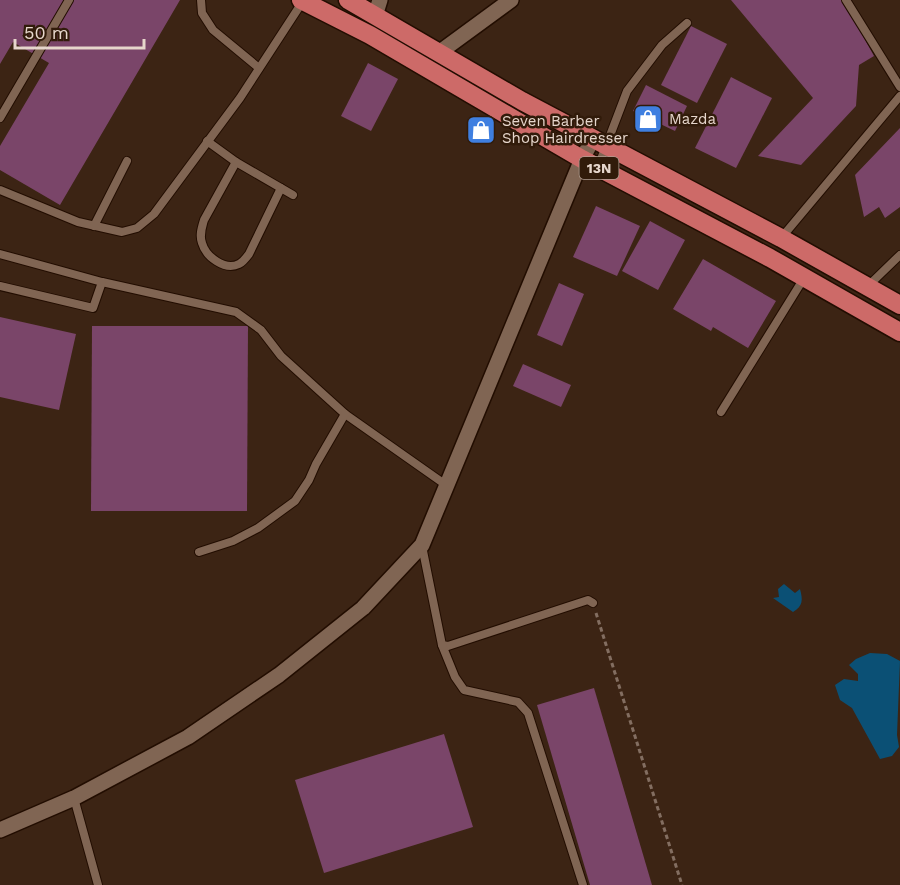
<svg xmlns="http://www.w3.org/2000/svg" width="900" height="885" viewBox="0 0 900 885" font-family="'Work Sans',sans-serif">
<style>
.water{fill:#0b5075}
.building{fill:#7a4569}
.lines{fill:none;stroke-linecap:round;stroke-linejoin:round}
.service-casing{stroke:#220d01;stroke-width:10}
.minor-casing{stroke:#220d01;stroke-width:18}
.trunk-casing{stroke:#220d01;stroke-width:21}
.path{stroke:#836e61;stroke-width:3;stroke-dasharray:4.5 3;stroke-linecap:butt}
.service{stroke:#806553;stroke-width:8}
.minor{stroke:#806553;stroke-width:15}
.trunk{stroke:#cd6a68;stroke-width:18}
.labels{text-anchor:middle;stroke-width:5;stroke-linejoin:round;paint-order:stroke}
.shield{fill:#311b0a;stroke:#b09e92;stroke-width:1.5}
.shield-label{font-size:14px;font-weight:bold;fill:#e6d6cc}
.poi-label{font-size:15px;fill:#e6d6cc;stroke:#311b0a;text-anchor:start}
</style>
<rect width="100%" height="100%" fill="#3c2414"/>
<g class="water">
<path d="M 784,584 L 795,593 L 800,589 C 803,600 803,606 793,612 L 773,598 L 779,597 L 778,589 Z"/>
<path d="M 870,653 L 887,654 L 900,661 L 897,735 L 899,747 L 892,756 L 880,759 L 852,708 L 840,700 L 835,685 L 844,679 L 858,681 L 858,674 L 849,665 L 856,659 Z"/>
</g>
<g class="building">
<path d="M 0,0 L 180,0 L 60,205 L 0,170 L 0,146 L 49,63 L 13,42 L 0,64 Z"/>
<path d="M 731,0 L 841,0 L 847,7 L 874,56 L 859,65 L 856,106 L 801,165 L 758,156 L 813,98 Z"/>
<path d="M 691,26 L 727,44 L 697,103 L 661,85 Z"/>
<path d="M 368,63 L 398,79 L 371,131 L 341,116 Z"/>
<path d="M 731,77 L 772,98 L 736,168 L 695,148 Z"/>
<path d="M 646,85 L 687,106 L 675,131 L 633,111 Z"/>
<path d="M 900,128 L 900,207 L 885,218 L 879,207 L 864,217 L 855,175 Z"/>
<path d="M 596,206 L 640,226 L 617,276 L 573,257 Z"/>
<path d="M 650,221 L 685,240 L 658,290 L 622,271 Z"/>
<path d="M 703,259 L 776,301 L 748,348 L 713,327 L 711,331 L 673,309 Z"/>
<path d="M 559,283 L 584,294 L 562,346 L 537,335 Z"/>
<path d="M 0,317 L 76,334 L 59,410 L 0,397 Z"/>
<path d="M 92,326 L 248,326 L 247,511 L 91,511 Z"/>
<path d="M 523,364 L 571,385 L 561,407 L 513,386 Z"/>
<path d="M 594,688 L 652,885 L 590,885 L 537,705 Z"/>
<path d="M 444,734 L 473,827 L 324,873 L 295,780 Z"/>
</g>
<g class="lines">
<g class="service-casing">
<g id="service">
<path d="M 201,0 L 202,13 L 213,30 L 259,68"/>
<path d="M 846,0 L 900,87"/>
<path d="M 0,118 L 69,0"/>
<path d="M 207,141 L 236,162 L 293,195"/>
<path d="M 236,162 L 204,220 C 202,227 199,235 202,243 C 206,257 225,271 239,264 C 243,262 246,258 249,254 L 281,188"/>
<path d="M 598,167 L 627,91 L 662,45 L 687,23"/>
<path d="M 0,190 L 78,222 L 122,232 L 137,228 L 154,214 L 240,98 L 303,1"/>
<path d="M 94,226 L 127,161"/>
<path d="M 782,237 L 900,96"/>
<path d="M 0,254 L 102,282 L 236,312 L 261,330 L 281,356 L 345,414 L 446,485"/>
<path d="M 869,285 L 900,255"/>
<path d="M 0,286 L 93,308 L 102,282"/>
<path d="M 721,412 L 804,278"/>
<path d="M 422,546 L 442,645 L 448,646 L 588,600 L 593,603"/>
<path d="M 199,552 L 233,541 L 258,528 L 295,501 L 309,480 L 316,464 L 345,414"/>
<path d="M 442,645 L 455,677 L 464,690 L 518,702 L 528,713 L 583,885"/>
<path d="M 74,798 L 98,885"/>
</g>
</g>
<g class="minor-casing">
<g id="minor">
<path d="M 375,16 L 380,0"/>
<path d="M 440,52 L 511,0"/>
<path d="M 0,830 L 74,798 L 188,737 L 279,675 L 363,608 L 422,545 L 582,159 L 593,139"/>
</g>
</g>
<g class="trunk-casing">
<g id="trunk">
<path d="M 301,0 L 370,35 L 582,159 L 770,258 L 900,332"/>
<path d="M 348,0 L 522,101 L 781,238 L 900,305"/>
</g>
</g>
<path class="path" d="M 596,613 L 682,885"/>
<use href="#service" class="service"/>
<use href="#minor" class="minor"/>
<use href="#trunk" class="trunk"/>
</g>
<defs>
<g id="shop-square" transform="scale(1.5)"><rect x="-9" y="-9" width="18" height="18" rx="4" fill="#3f7fe0" stroke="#311b0a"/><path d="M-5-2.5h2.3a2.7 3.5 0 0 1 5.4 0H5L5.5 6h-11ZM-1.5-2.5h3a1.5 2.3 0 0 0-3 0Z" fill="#fff"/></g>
</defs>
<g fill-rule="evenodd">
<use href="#shop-square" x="648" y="119"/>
<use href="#shop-square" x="481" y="130"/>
</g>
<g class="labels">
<rect class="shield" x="579.5" y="157" width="39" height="22" rx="4.5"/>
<g class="shield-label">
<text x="599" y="173">13N</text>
</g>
<g class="poi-label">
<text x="669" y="124">Mazda</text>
<text x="502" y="126">Seven Barber<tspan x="502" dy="17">Shop Hairdresser</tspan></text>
</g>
</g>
<path d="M15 39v9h129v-9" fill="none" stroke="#e6d6cc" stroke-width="3"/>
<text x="24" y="39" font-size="18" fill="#e6d6cc" stroke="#311b0a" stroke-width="4.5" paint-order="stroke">50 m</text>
</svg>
